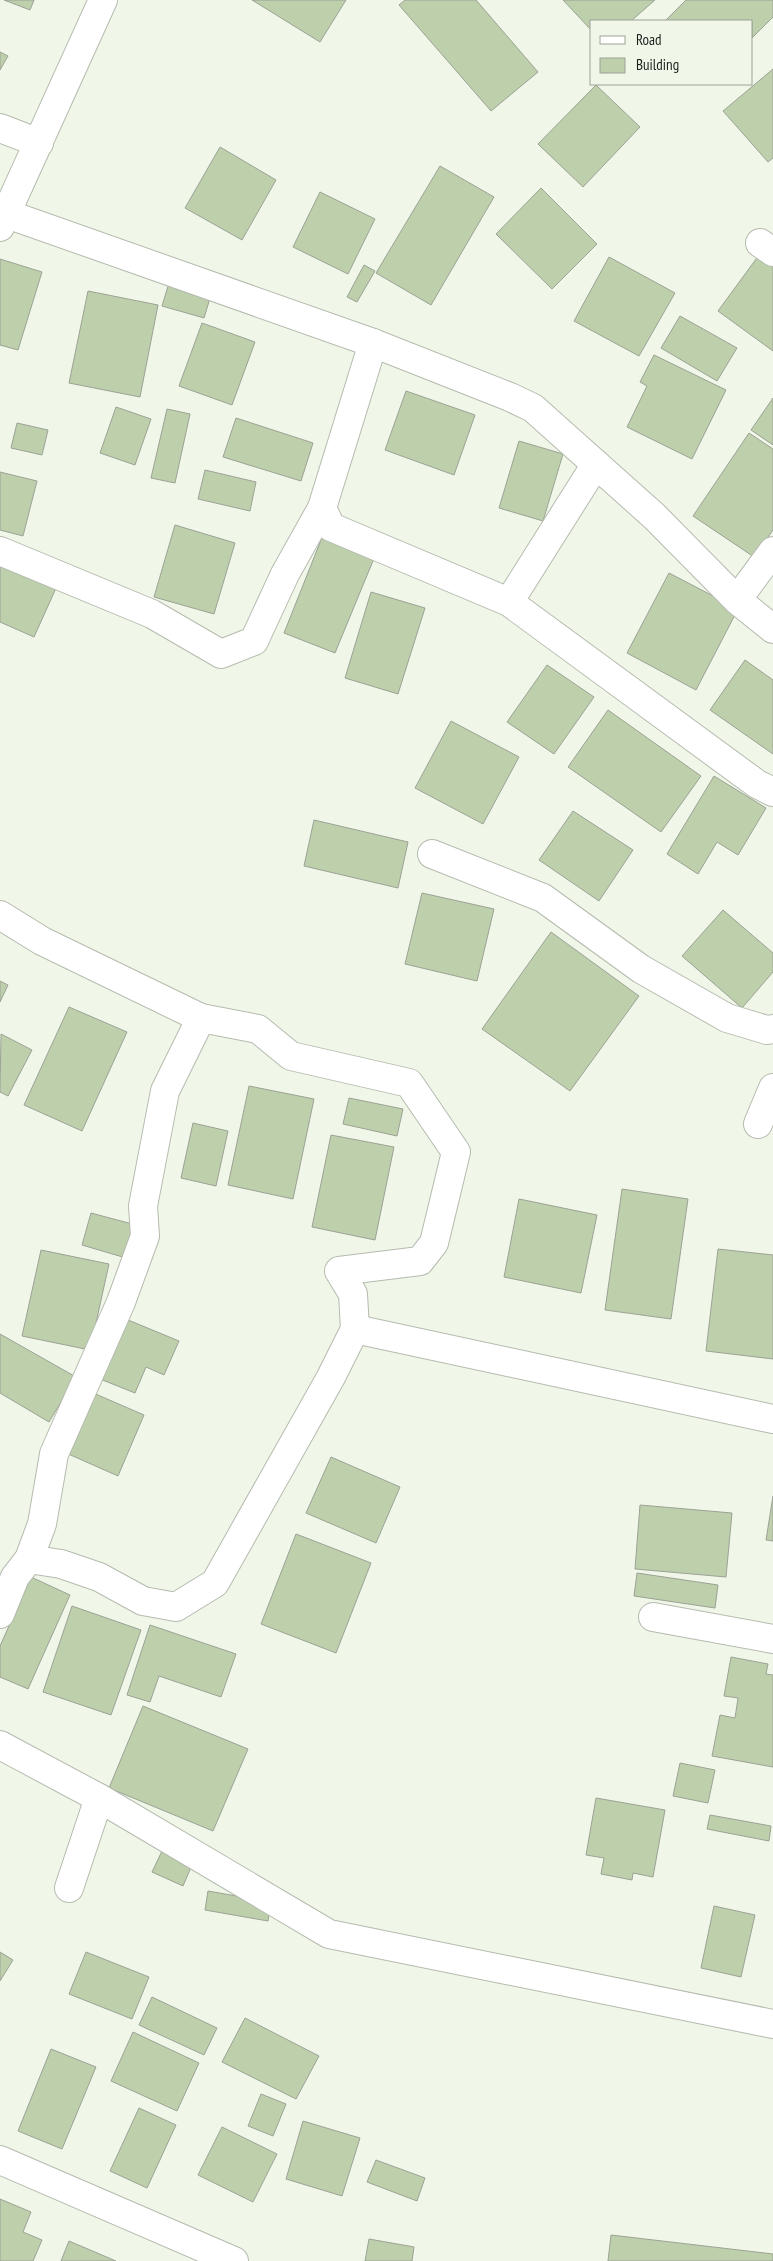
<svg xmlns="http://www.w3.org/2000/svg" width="773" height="2261" viewBox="0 0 773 2261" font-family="'PT Sans Narrow',sans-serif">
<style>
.building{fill:#bdcfab;stroke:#9ca296}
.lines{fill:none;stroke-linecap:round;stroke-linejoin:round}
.minor-casing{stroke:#b5bbaf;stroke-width:30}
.minor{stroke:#fff;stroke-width:28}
</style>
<rect width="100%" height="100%" fill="#f0f7e9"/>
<g class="building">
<path d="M 4,0 L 34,0 L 30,10 Z"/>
<path d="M 252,0 L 346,0 L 320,42 Z"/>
<path d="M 405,0 L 476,0 L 538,72 L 491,111 L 399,5 Z"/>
<path d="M 563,0 L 655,0 L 631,21 L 592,21 L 592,31 Z"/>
<path d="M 686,0 L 773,0 L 773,17 L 752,38 L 752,21 L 665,21 Z"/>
<path d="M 0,52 L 8,56 L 0,70 Z"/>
<path d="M 773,69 L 773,158 L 768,162 L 723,111 Z"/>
<path d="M 596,85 L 640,127 L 583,187 L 538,144 Z"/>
<path d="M 220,147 L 276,180 L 242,240 L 185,208 Z"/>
<path d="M 440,166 L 494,197 L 431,305 L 376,273 Z"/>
<path d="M 541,188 L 597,244 L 552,289 L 496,234 Z"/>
<path d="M 320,192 L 375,219 L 348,274 L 293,247 Z"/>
<path d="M 759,255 L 773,266 L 773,351 L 718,311 Z"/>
<path d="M 609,257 L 675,293 L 639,356 L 574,321 Z"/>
<path d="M 0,259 L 42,272 L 18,350 L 0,345 Z"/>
<path d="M 364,265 L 375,271 L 357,302 L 347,297 Z"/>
<path d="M 169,283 L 211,295 L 204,318 L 162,306 Z"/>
<path d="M 88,291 L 158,305 L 140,397 L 69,383 Z"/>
<path d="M 680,316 L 737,348 L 717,381 L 661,348 Z"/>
<path d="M 202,323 L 255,342 L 232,405 L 179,386 Z"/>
<path d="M 654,355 L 726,390 L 692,459 L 627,427 L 647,386 L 640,382 Z"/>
<path d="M 406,391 L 475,415 L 454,475 L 385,450 Z"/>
<path d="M 773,398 L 773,445 L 751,430 Z"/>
<path d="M 116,407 L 151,419 L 135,465 L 100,453 Z"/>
<path d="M 167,409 L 190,414 L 175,483 L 151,478 Z"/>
<path d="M 236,418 L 313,443 L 301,481 L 223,457 Z"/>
<path d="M 17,423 L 48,430 L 42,455 L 11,448 Z"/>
<path d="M 749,433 L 773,449 L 773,530 L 754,557 L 693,516 Z"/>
<path d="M 519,441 L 563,454 L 543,521 L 499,508 Z"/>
<path d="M 205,470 L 256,482 L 250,511 L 198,499 Z"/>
<path d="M 0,472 L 37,481 L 23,536 L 0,530 Z"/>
<path d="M 175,525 L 235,543 L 214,614 L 154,597 Z"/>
<path d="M 323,535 L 375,556 L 335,653 L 284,633 Z"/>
<path d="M 0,562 L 57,586 L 34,637 L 0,622 Z"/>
<path d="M 669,573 L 738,609 L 696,690 L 627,653 Z"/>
<path d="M 371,592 L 425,608 L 398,694 L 345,678 Z"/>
<path d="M 745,660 L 773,680 L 773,754 L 710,710 Z"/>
<path d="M 547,665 L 594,697 L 554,754 L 507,722 Z"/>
<path d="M 608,710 L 701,776 L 661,832 L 568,767 Z"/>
<path d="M 451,721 L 519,757 L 483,824 L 415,788 Z"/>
<path d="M 714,776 L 766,808 L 738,855 L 717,842 L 698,874 L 667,854 Z"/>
<path d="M 573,811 L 633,850 L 599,901 L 539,860 Z"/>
<path d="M 314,820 L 408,842 L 398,888 L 304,866 Z"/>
<path d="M 422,893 L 494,909 L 477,981 L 405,964 Z"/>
<path d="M 723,910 L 773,953 L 773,972 L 742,1008 L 682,956 Z"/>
<path d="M 551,932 L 639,996 L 570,1091 L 482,1029 Z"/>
<path d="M 0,981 L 8,985 L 0,1002 Z"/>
<path d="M 69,1007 L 127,1032 L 82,1131 L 24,1105 Z"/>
<path d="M 1,1034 L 32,1050 L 8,1096 L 0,1092 Z"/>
<path d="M 249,1086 L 314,1099 L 293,1199 L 228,1185 Z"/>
<path d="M 349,1098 L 403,1109 L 397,1136 L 343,1124 Z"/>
<path d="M 193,1123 L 228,1131 L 216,1186 L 181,1178 Z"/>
<path d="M 331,1135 L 394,1147 L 375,1240 L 312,1227 Z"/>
<path d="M 622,1189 L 688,1199 L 671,1319 L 605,1310 Z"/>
<path d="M 519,1199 L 597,1215 L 581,1293 L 504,1277 Z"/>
<path d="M 91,1213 L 136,1225 L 126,1258 L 82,1245 Z"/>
<path d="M 718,1249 L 773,1255 L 773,1359 L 706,1351 Z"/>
<path d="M 41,1250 L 109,1264 L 90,1350 L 22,1336 Z"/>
<path d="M 116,1315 L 179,1341 L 164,1375 L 146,1367 L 135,1393 L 90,1375 Z"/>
<path d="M 0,1334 L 76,1377 L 49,1422 L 0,1393 Z"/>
<path d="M 84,1389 L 144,1415 L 118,1476 L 57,1449 Z"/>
<path d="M 331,1457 L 400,1487 L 376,1543 L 306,1513 Z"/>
<path d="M 773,1496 L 773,1541 L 766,1540 Z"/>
<path d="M 640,1505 L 732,1513 L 726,1577 L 635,1569 Z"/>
<path d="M 296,1534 L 371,1563 L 336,1653 L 261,1624 Z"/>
<path d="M 637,1573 L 718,1585 L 715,1608 L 634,1596 Z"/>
<path d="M 31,1577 L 70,1595 L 28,1689 L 0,1677 L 0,1646 Z"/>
<path d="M 72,1606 L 141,1630 L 111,1715 L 43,1692 Z"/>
<path d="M 150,1625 L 236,1654 L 221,1697 L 159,1676 L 150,1702 L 127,1695 Z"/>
<path d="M 731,1657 L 768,1664 L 766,1674 L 773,1675 L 773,1767 L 712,1756 L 720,1715 L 735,1718 L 738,1698 L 724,1696 Z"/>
<path d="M 143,1706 L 248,1749 L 213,1831 L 109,1788 Z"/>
<path d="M 680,1763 L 715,1770 L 708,1803 L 673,1796 Z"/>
<path d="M 596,1798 L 665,1810 L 653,1877 L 633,1873 L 632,1880 L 601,1874 L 604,1858 L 586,1855 Z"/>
<path d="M 710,1815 L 771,1826 L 769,1841 L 707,1829 Z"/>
<path d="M 162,1851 L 192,1865 L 183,1886 L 152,1872 Z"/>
<path d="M 208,1891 L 271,1902 L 268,1921 L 205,1910 Z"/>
<path d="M 714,1906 L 755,1915 L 741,1977 L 701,1968 Z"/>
<path d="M 0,1952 L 13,1960 L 0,1981 Z"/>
<path d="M 86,1952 L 149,1977 L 132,2019 L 69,1994 Z"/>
<path d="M 152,1997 L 217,2028 L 204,2055 L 139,2025 Z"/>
<path d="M 245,2018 L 319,2056 L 296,2099 L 222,2062 Z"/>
<path d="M 133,2032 L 199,2063 L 177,2111 L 111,2081 Z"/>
<path d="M 51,2049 L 96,2067 L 62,2149 L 18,2131 Z"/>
<path d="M 261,2094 L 286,2104 L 273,2136 L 248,2126 Z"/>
<path d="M 139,2108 L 176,2125 L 147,2188 L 110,2171 Z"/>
<path d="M 303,2121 L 360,2138 L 342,2196 L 286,2179 Z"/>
<path d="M 222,2127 L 277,2154 L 253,2202 L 198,2175 Z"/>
<path d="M 376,2160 L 425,2178 L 417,2201 L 367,2182 Z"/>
<path d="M 0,2199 L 31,2212 L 23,2232 L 42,2240 L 33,2261 L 0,2261 Z"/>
<path d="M 611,2235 L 773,2254 L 773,2261 L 608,2261 Z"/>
<path d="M 369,2239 L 414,2247 L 412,2261 L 365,2261 Z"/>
<path d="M 69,2241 L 116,2261 L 61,2261 Z"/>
</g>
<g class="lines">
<g class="minor-casing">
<g id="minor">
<path d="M 0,128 L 39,143"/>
<path d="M 7,214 L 373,343 L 510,397 L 533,408 L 654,516 L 737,600 L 773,629"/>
<path d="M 0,227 L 103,0"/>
<path d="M 760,243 L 773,252"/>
<path d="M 322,508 L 373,343"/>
<path d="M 0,551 L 152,614 L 221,654 L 254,641 L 285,574 L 322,508 L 331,527 L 509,602 L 757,784 L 773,792"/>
<path d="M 737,600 L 773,551"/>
<path d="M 509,602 L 596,464"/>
<path d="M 432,854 L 543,898 L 641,969 L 727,1018 L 767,1030 L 773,1029"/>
<path d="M 0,915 L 42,941 L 201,1018 L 258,1029 L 291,1056 L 409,1083 L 456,1152 L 434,1243 L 420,1261 L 339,1271 L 353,1294 L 355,1329 L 331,1377 L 215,1583 L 176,1607 L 143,1601 L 99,1577 L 61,1564 L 29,1559"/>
<path d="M 758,1124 L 773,1088"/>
<path d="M 355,1329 L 773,1419"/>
<path d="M 0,1614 L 15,1577 L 29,1559 L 42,1524 L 54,1454 L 121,1302 L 145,1236 L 143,1206 L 165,1091 L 201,1018"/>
<path d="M 653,1617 L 773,1639"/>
<path d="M 0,1745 L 99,1798 L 329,1934 L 773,2024"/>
<path d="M 69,1888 L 99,1798"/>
<path d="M 0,2160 L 234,2261"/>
</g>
</g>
<use href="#minor" class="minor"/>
</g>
<rect x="590" y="20" width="162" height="65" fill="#f0f7e9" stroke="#9ca197"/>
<rect x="600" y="36" width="25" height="8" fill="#ffffff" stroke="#9ca197"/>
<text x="636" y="45" font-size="15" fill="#1d1f1b">Road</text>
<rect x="600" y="58" width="25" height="15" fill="#bdcfab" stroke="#9ca197"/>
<text x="636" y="70" font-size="15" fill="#1d1f1b">Building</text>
</svg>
